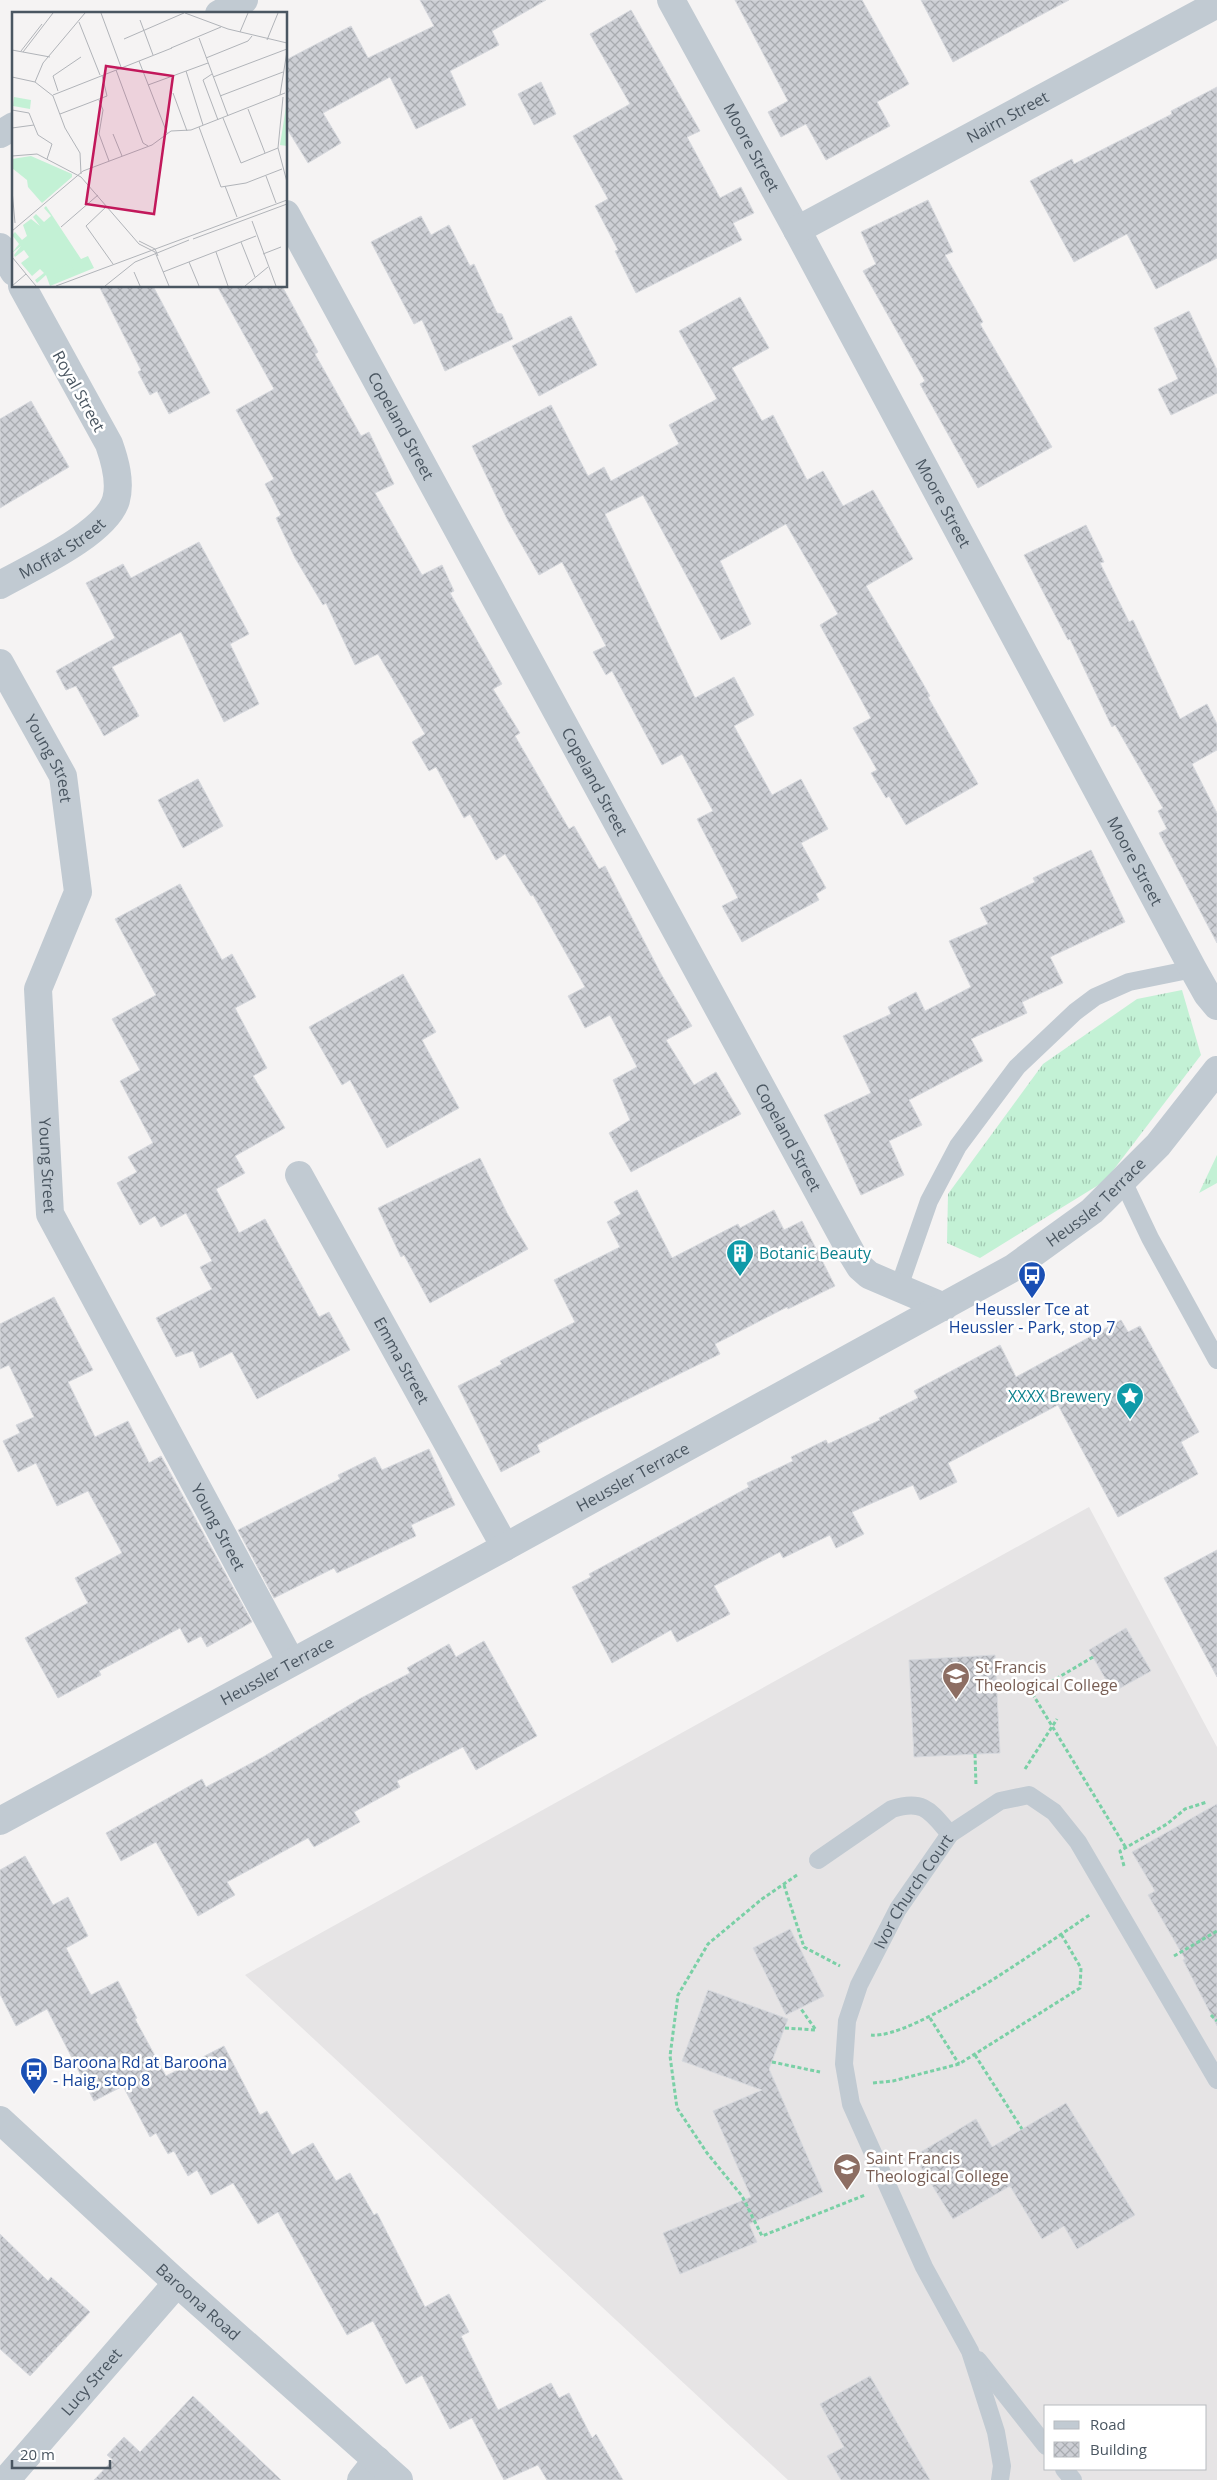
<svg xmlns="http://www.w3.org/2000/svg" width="1217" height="2480" viewBox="0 0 1217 2480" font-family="'Open Sans',sans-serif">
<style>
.education{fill:#e6e4e5;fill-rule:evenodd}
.grass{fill:url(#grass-tufts)}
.building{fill:url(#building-cross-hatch);stroke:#d7d9de}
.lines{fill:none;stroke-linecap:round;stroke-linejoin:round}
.path{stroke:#7ad0a6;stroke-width:3;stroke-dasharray:4 2.5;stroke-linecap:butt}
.service{stroke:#c1cad2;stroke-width:18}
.minor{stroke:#c1cad2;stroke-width:28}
.tertiary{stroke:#c1cad2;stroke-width:28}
.labels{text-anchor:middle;stroke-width:5;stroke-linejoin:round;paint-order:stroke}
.street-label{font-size:16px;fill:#4a5661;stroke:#fff}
.culture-label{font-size:16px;fill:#0d838f;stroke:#fff;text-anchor:start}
.transit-label{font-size:16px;fill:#164399;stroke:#fff}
.education-label{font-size:16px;fill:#785e54;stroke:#fff;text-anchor:start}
.inset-road{fill:none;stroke:#b1b4b9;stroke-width:1}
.view{fill:#c2185b;fill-opacity:0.15;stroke:#c2185b;stroke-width:2.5}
.inset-edge{fill:none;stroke:#4a5661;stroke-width:2.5}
</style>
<defs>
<pattern id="grass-tufts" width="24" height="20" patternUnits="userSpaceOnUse" patternTransform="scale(1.25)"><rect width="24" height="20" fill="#c3f1d5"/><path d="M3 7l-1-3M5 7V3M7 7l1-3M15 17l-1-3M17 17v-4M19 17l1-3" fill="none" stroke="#a0c6b0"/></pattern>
<pattern id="building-cross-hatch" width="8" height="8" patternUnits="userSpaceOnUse" patternTransform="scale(1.25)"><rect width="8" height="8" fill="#cdcfd5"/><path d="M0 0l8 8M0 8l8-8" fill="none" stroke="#a8abb0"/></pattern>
</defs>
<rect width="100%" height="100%" fill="#f5f3f3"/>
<path class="education" d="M 1089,1507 L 1217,1747 L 1217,2480 L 788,2480 L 245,1975 ZM 1046,2406 L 1206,2406 L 1206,2469 L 1046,2469 Z"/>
<g class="grass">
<path d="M 1182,990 L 1201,1055 L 1105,1181 L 980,1258 L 947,1243 L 948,1194 L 1043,1064 L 1137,999 Z"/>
<path d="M 1217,1155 L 1217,1183 L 1199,1193 Z"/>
</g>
<g class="building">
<path d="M 420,0 L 546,0 L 492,31 L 499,45 L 450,71 L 466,105 L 416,129 L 390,77 L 323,113 L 341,143 L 308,163 L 286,127 L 286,60 L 351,26 L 368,58 L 434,26 Z"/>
<path d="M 735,0 L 862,0 L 909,84 L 877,102 L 890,126 L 826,160 L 806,124 L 781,137 L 768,112 L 788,101 Z"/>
<path d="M 921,0 L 1069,0 L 953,62 Z"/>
<path d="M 631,10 L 700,131 L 687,137 L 720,198 L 741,187 L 754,213 L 733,223 L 742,240 L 636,293 L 615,251 L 618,250 L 595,206 L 608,199 L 573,136 L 630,104 L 590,34 Z"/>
<path d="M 541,82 L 556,114 L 534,125 L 518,94 Z"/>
<path d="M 1217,87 L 1217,258 L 1156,289 L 1127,234 L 1074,262 L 1030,181 L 1072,159 L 1074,164 L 1172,114 L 1171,111 Z"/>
<path d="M 928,200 L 953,252 L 945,255 L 983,322 L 980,324 L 1052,447 L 978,488 L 920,384 L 925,381 L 863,271 L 876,264 L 861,232 Z"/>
<path d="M 421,216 L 431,235 L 449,225 L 470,266 L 474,264 L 497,313 L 502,314 L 513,339 L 445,371 L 422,320 L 414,324 L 371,242 Z"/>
<path d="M 99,286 L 153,286 L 210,393 L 169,414 L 157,391 L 150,395 L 138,372 L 141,370 Z"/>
<path d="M 217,286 L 282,286 L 318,352 L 315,354 L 361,436 L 369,432 L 394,484 L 375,493 L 422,575 L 442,565 L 454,591 L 450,593 L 502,684 L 493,689 L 520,733 L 515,736 L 569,829 L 574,826 L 599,869 L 605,866 L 661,974 L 692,1026 L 666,1040 L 694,1085 L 716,1072 L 741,1114 L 631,1172 L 609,1133 L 630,1120 L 613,1080 L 637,1067 L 610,1015 L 585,1028 L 568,996 L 585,987 L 533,895 L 531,896 L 505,854 L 496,860 L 470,814 L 464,818 L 436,767 L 429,771 L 412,742 L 425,734 L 378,654 L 355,665 L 326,603 L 323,605 L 295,558 L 276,518 L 281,515 L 265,484 L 274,479 L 236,410 L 274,389 Z"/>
<path d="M 740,297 L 769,348 L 732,368 L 762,421 L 773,415 L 807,480 L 823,471 L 843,506 L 873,490 L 913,559 L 866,586 L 910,661 L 930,696 L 928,697 L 978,784 L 906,825 L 889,796 L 886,798 L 871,773 L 877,770 L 853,728 L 871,718 L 820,625 L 838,614 L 786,524 L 720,561 L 751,624 L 721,640 L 643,495 L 605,514 L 695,698 L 734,677 L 754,715 L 734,726 L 772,795 L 801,779 L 828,829 L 801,843 L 826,888 L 816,894 L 819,900 L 742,942 L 722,906 L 738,898 L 697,819 L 713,811 L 682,754 L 662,765 L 612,671 L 606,675 L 593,652 L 606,646 L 562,562 L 539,575 L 508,521 L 472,446 L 551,405 L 588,476 L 604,467 L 611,481 L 679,444 L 669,425 L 717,399 L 679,331 Z"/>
<path d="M 1189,311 L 1217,370 L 1217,393 L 1171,415 L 1158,389 L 1178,379 L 1154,328 Z"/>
<path d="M 571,316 L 597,365 L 539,396 L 512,346 Z"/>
<path d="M 31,401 L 69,467 L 0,508 L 0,419 Z"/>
<path d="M 1086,525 L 1104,562 L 1100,563 L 1129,622 L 1133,620 L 1180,719 L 1207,704 L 1217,724 L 1217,750 L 1192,764 L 1217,813 L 1217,943 L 1159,833 L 1167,829 L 1158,811 L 1163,808 L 1115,725 L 1112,727 L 1070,639 L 1068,640 L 1024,555 Z"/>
<path d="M 199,542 L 249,634 L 230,644 L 259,704 L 224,722 L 181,632 L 112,667 L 139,716 L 104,736 L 76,686 L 66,690 L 56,671 L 115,638 L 86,583 L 123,564 L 131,578 Z"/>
<path d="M 198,779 L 223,826 L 183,848 L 158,800 Z"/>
<path d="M 1091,850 L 1125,922 L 1050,957 L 1063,983 L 1022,1002 L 1027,1013 L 971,1039 L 983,1061 L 909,1100 L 922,1125 L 889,1141 L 904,1175 L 861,1195 L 824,1115 L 871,1093 L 843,1036 L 891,1014 L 888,1007 L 916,992 L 925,1011 L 971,987 L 949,941 L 988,924 L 980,908 L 1035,882 L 1033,878 Z"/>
<path d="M 180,884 L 222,960 L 232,954 L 256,997 L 235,1008 L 267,1068 L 253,1076 L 285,1128 L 235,1156 L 245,1173 L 216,1189 L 239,1233 L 265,1219 L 319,1317 L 329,1312 L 350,1350 L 257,1399 L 232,1352 L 200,1368 L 193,1351 L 176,1357 L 156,1318 L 212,1289 L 200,1267 L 212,1261 L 186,1213 L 161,1227 L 155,1216 L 140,1225 L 117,1183 L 137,1172 L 128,1157 L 153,1143 L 120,1081 L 140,1070 L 112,1019 L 156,995 L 115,919 Z"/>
<path d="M 403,974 L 436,1032 L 422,1040 L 459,1108 L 387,1148 L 350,1080 L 342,1085 L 309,1027 Z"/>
<path d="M 480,1158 L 507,1213 L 528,1249 L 430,1303 L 404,1255 L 401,1257 L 378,1208 Z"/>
<path d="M 637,1190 L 672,1258 L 738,1224 L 740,1228 L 774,1210 L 784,1230 L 802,1221 L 835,1286 L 788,1309 L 787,1307 L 715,1344 L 720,1354 L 577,1424 L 537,1445 L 540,1452 L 501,1472 L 458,1386 L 502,1364 L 500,1361 L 575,1322 L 554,1280 L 620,1247 L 607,1222 L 621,1214 L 614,1202 Z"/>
<path d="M 54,1297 L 93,1370 L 68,1382 L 95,1437 L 128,1421 L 149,1463 L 161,1456 L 252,1622 L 207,1647 L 201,1636 L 188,1643 L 180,1628 L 99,1671 L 101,1675 L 58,1698 L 25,1638 L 88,1603 L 75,1578 L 122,1553 L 88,1491 L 57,1506 L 36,1463 L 18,1472 L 3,1441 L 20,1433 L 16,1425 L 34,1417 L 9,1365 L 0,1369 L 0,1324 Z"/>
<path d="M 1121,1320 L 1128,1332 L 1140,1326 L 1199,1432 L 1181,1442 L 1198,1474 L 1118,1517 L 1058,1405 L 948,1463 L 957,1482 L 920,1500 L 913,1485 L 852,1512 L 864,1534 L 836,1548 L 830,1535 L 783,1558 L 780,1552 L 714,1586 L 730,1614 L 677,1642 L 671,1630 L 612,1663 L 572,1587 L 591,1577 L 589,1574 L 749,1487 L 747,1483 L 793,1461 L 791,1457 L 826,1440 L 828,1444 L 880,1420 L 879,1418 L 918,1398 L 914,1391 L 1000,1345 L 1016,1377 Z"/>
<path d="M 429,1449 L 455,1505 L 411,1525 L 416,1536 L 337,1573 L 334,1568 L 274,1598 L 238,1530 L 340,1479 L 338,1475 L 375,1457 L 382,1470 Z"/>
<path d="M 1217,1550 L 1217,1677 L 1164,1578 Z"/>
<path d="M 1126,1628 L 1151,1671 L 1113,1692 L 1089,1650 Z"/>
<path d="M 484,1641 L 537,1736 L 476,1770 L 463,1747 L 397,1781 L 400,1787 L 354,1812 L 360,1822 L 314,1847 L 308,1838 L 227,1882 L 235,1895 L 198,1916 L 156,1842 L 121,1861 L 106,1833 L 202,1779 L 206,1787 L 263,1757 L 361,1698 L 410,1673 L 407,1668 L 449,1644 L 456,1657 Z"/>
<path d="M 995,1655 L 1000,1753 L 914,1757 L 909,1660 Z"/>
<path d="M 1217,1804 L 1217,2026 L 1183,1960 L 1185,1959 L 1148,1895 L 1155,1891 L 1132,1852 Z"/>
<path d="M 25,1856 L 53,1905 L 68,1897 L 88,1936 L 66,1948 L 91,1995 L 118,1981 L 137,2018 L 135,2019 L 166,2076 L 224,2046 L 260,2115 L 267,2111 L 292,2155 L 313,2143 L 336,2181 L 350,2173 L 374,2215 L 377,2213 L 425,2307 L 449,2294 L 469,2332 L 461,2336 L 498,2410 L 551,2383 L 559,2398 L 569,2393 L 592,2438 L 596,2434 L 623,2480 L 547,2480 L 538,2465 L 504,2480 L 472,2418 L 450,2429 L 422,2375 L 406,2384 L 373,2321 L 347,2335 L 278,2212 L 258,2224 L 233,2183 L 211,2195 L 197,2170 L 188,2176 L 174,2151 L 168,2154 L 156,2133 L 150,2137 L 123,2086 L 94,2101 L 47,2009 L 16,2026 L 0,1994 L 0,1870 Z"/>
<path d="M 790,1929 L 824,1996 L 786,2015 L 753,1948 Z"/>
<path d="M 708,1990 L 788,2019 L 769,2069 L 823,2192 L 749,2224 L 757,2242 L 680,2274 L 663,2233 L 751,2197 L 713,2111 L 762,2090 L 682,2061 Z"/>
<path d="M 1066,2103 L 1135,2215 L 1077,2249 L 1064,2226 L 1042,2239 L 1010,2186 L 953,2219 L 914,2156 L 976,2119 L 992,2147 Z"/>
<path d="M 0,2234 L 48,2281 L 51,2277 L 90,2312 L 30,2376 L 0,2349 Z"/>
<path d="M 870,2376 L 930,2480 L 841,2480 L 827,2456 L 844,2447 L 820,2404 Z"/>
<path d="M 193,2396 L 281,2480 L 94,2480 L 113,2460 L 107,2455 L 124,2437 L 140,2452 Z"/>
</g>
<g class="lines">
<g class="path">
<path d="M 1093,1657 L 1032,1693 L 1126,1848"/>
<path d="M 975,1754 L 976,1786"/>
<path d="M 1025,1769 L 1057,1719"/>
<path d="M 1124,1866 L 1120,1851 L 1167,1824 L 1185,1809 L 1207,1802"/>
<path d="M 797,1875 L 762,1899 L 708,1944 L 678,1995 L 670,2056 L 677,2108 L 707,2153 L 742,2196 L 762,2236 L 865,2195"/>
<path d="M 784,1885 L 804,1947 L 840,1966"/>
<path d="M 1174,1956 L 1217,1931"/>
<path d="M 1211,2015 L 1217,2021"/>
<path d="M 930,2018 L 959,2064"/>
<path d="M 785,2028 L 816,2030 L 801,2009"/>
<path d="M 871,2035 C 914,2040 1050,1941 1091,1914"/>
<path d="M 975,2055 L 1022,2129"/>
<path d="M 772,2062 L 820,2072"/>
<path d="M 873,2083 L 893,2081 L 959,2064 L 1080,1988 L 1081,1968 L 1061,1934"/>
</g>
<g class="service">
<path d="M 1123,1181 L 1150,1238 L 1217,1360"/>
<path d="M 899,1287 L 929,1201 L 958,1146 L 1017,1067 L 1075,1012 L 1095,997 L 1129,982 L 1193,969"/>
<path d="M 818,1860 L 892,1809 C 924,1799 930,1811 950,1834"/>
<path d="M 978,2360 L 1046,2446"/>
<path d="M 1064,2469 L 1073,2480"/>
<path id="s1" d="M 1000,2480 L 1002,2466 L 996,2432 L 970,2351 L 924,2267 L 851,2104 L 844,2064 L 847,2021 L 859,1985 L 898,1909 L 950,1834 L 1000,1801 L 1029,1795 L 1054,1812 L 1078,1842 L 1217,2080"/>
</g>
<g class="minor">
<path id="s2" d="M 671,0 L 797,230 L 1193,969 L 1207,994 L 1217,1006"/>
<path d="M 219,14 L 244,0"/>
<path d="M 0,134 L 14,126"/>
<path id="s3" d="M 286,214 L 852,1254 L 860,1267 L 869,1275 L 944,1307"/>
<path id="s4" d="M 797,230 L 1217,4"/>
<path d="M 0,247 L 14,272"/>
<path id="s5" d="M 0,585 C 30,568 106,534 116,500 C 121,482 115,461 109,444 L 22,286"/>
<path id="s6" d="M 0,663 L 63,776 L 78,892 L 38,989 L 50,1214 L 291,1662"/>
<path id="s7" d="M 299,1175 L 505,1547"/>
<path id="s8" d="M 6,2480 L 177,2283"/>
<path d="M 361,2480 L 377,2460"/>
</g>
<g class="tertiary">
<path id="s9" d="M 0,1821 L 505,1547 L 1013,1268 L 1092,1211 L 1158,1145 L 1217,1070"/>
<path id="s10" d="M 0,2120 L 177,2283 L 399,2480"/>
</g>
</g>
<defs>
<g id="building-pin" transform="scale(1.4375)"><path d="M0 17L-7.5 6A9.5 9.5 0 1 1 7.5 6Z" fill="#0f9aa8" stroke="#fff"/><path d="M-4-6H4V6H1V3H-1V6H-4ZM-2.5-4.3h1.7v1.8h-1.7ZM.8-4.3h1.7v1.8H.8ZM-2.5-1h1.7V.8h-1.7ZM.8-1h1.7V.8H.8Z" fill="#fff"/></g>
<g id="bus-pin" transform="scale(1.4375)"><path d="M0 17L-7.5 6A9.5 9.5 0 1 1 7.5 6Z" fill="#1a4fb4" stroke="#fff"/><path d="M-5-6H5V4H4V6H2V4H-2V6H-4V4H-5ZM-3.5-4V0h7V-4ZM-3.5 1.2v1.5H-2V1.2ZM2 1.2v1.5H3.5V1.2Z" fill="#fff"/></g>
<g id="sight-pin" transform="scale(1.4375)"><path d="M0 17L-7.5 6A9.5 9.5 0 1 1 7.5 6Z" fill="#0f9aa8" stroke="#fff"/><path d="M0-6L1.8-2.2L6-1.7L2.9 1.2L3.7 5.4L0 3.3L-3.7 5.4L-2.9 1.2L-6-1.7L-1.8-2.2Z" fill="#fff"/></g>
<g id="university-pin" transform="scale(1.4375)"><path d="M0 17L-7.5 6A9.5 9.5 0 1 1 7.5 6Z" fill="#8d6e63" stroke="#fff"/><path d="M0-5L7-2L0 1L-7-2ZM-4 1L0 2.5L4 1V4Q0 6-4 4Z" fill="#fff"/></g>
</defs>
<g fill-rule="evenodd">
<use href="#building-pin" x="740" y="1253"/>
<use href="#bus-pin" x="1032" y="1275"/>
<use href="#sight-pin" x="1130" y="1396"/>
<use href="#university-pin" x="956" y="1676"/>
<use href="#bus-pin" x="34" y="2071"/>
<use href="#university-pin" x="847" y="2167"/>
</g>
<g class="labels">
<g class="street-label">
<text dy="6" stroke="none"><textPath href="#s4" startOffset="239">Nairn Street</textPath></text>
<text dy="6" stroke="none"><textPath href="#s2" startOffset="168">Moore Street</textPath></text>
<text transform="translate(79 391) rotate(61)" y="6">Royal Street</text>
<text dy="6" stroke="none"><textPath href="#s3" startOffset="241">Copeland Street</textPath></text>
<text dy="6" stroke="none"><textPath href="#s2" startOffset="572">Moore Street</textPath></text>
<text dy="6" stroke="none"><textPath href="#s5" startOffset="72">Moffat Street</textPath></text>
<text dy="6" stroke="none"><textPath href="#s6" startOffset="108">Young Street</textPath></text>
<text dy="6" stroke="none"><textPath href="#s3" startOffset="646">Copeland Street</textPath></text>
<text dy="6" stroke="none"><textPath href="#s2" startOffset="978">Moore Street</textPath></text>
<text dy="6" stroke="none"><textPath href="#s3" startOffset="1051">Copeland Street</textPath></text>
<text dy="6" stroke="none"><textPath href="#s6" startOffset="528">Young Street</textPath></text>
<text dy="6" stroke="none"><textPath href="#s9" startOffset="1260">Heussler Terrace</textPath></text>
<text dy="6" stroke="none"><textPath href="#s7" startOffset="212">Emma Street</textPath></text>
<text dy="6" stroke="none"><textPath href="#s9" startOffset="720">Heussler Terrace</textPath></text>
<text dy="6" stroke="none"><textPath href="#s6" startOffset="932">Young Street</textPath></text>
<text dy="6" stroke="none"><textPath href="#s9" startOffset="315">Heussler Terrace</textPath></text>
<text dy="6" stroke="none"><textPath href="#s1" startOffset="638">Ivor Church Court</textPath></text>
<text dy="6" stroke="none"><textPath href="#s10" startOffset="269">Baroona Road</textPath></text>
<text dy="6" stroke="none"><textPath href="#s8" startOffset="130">Lucy Street</textPath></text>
</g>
<g class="culture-label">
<text x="759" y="1259">Botanic Beauty</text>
<text x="1111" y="1402" text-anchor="end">XXXX Brewery</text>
</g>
<g class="transit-label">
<text x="1032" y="1315">Heussler Tce at<tspan x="1032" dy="18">Heussler - Park, stop 7</tspan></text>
<text x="53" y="2068" text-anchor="start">Baroona Rd at Baroona<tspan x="53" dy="18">- Haig, stop 8</tspan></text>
</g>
<g class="education-label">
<text x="975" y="1673">St Francis<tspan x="975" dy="18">Theological College</tspan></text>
<text x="866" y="2164">Saint Francis<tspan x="866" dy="18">Theological College</tspan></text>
</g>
</g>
<g transform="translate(12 12)">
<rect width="275" height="275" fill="#f5f3f3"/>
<path d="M 19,144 L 60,162 L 60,165 L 30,191 L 16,175 L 15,168 L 0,156 L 0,147 ZM 34,194 L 69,247 L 76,244 L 82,256 L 38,274 L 34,263 L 25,271 L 23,268 L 32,261 L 28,257 L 20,264 L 9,251 L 17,245 L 12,238 L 3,245 L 2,243 L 9,234 L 0,241 L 7,232 L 0,223 L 3,220 L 10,228 L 15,224 L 11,213 L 19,207 L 28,214 L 21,205 L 24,202 L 32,210 L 39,204 L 32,196 Z" fill="#c3f1d5"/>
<path d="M 2,85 L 19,88 L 18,97 L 1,94 ZM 275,88 L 275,134 L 268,133 ZM 59,252 L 63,261 L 44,267 L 41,258 Z" fill="#c3f1d5"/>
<path class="inset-road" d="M 89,1 L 109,55M 173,1 L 216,17 L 275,31M 128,8 L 141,43M 67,10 L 88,63M 228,20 L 236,1M 187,26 L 216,104M 112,27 L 172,1M 255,28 L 266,1M 159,36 L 209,15M 0,38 L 38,45M 9,39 L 30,12M 11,40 L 41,1M 194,46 L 236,29 L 240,24M 127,49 L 155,121M 104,58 L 131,131 L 136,134M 174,59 L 191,113M 200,62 L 191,68 L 206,108M 0,65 L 23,70 L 41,84 L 53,116 L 68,141 L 69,162M 201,65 L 275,37M 23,70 L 31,51 L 73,1M 136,73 L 196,51M 46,79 L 41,64 L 69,45M 161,81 L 175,119M 41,83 L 160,36M 268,83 L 275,39M 208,84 L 271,60M 271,85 L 266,136 L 275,170M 87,88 L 91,98 L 87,122 L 97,149M 236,97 L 253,141M 0,98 L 17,101 L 26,123 L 40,132 L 35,147M 48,102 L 95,84 L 90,63M 211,106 L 229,151 L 266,136M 187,115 L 209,175 L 234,171 L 270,157M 0,116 L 22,113M 101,122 L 110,144M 0,144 L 25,142 L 69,165 L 127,232 L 143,240 L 157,274M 254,164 L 264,191M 213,174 L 225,205M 0,178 L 3,211M 95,194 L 74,214 L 101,252M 240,209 L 264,274M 49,215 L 86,183M 0,219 L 71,159 L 140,133 L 159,119 L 179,118 L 273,81M 181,227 L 275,192M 127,229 L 143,237 L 146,244M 229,230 L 243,265M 204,240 L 216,274M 251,242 L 269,235M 0,245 L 24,274M 177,250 L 187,274M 122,260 L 128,274M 151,260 L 244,224M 0,274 L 14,262M 44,274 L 275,188M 93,274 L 123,250 L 177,228M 233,274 L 256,255"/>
<path class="view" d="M 94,54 L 161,64 L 142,202 L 74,192 Z"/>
<rect width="275" height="275" class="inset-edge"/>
</g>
<rect x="1044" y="2405" width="162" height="65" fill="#ffffff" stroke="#b7bbc0"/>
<rect x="1054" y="2421" width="25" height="8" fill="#c1cad2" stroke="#b7bbc0"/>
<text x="1090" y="2430" font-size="15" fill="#4a5661">Road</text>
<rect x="1054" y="2442" width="25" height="15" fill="url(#building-cross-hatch)" stroke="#b7bbc0"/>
<text x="1090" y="2455" font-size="15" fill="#4a5661">Building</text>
<path d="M12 2460v8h98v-8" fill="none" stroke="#4a5661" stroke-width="2.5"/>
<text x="20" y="2460" font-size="15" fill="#4a5661" stroke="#ffffff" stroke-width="4" paint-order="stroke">20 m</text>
</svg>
